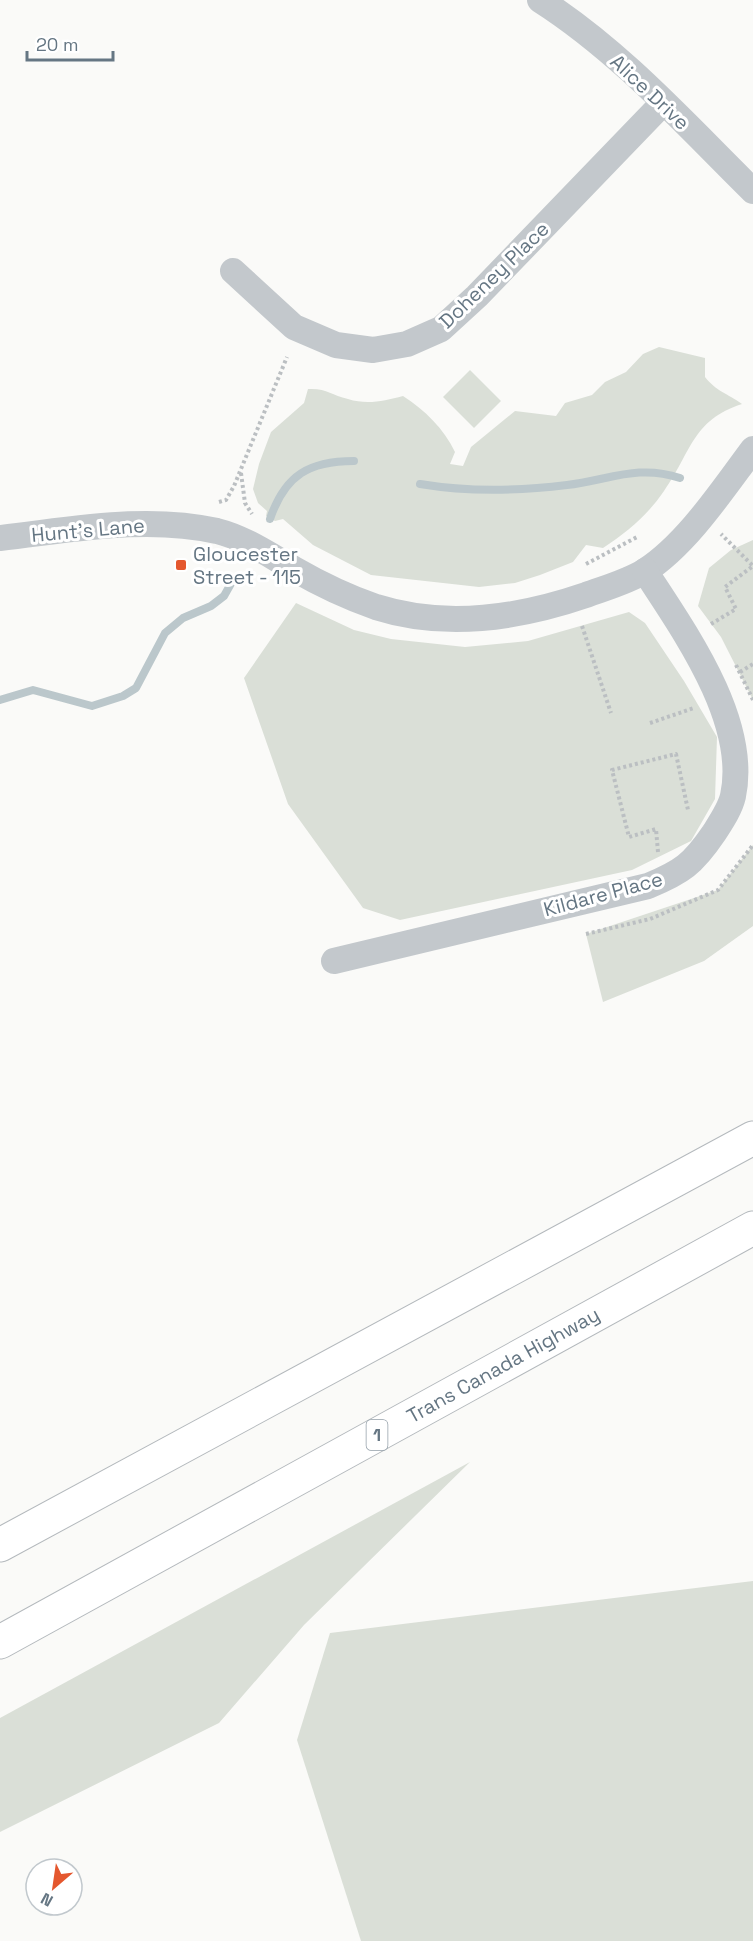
<svg xmlns="http://www.w3.org/2000/svg" width="753" height="1941" viewBox="0 0 753 1941" font-family="'Space Grotesk',sans-serif">
<style>
.green{fill:#dadfd7}
.lines{fill:none;stroke-linecap:round;stroke-linejoin:round}
.stream{stroke:#bbc7cb;stroke-width:8}
.highway-casing{stroke:#b4b9bd;stroke-width:35}
.path{stroke:#bbbfc2;stroke-width:4;stroke-dasharray:3 3;stroke-linecap:butt}
.street{stroke:#c3c8cc;stroke-width:26}
.highway{stroke:#fff;stroke-width:33}
.poi-dot{fill:#e4572e;stroke:#fff;stroke-width:2}
.labels{text-anchor:middle;stroke-width:6;stroke-linejoin:round;paint-order:stroke}
.shield{fill:#fff;stroke:#939fa8;stroke-width:1.5}
.shield-label{font-size:18px;font-weight:bold;fill:#657683}
.street-label{font-size:20px;fill:#657683;stroke:#fff}
.poi-label{font-size:20px;fill:#657683;stroke:#fff;text-anchor:start}
</style>
<rect width="100%" height="100%" fill="#fafaf8"/>
<g class="green">
<path d="M 659,347 L 705,358 L 705,377 C 717,392 727,393 742,404 C 692,420 691,453 664,491 C 647,516 627,532 603,548 L 586,545 L 573,562 L 540,575 L 515,583 L 479,587 L 371,575 L 313,545 L 283,519 L 275,521 L 266,516 L 267,511 L 258,503 L 253,489 L 259,464 L 271,432 L 304,403 L 308,389 C 327,388 331,395 348,399 C 367,405 384,401 403,396 C 425,410 444,429 455,452 L 450,464 L 463,466 L 471,447 L 515,411 L 556,416 L 565,403 L 592,395 L 605,382 L 626,372 L 643,354 Z"/>
<path d="M 470,370 L 501,401 L 474,428 L 443,397 Z"/>
<path d="M 753,540 L 753,700 L 721,637 L 698,606 L 709,568 L 731,550 Z"/>
<path d="M 296,603 L 354,630 L 391,639 L 465,647 L 528,641 L 629,612 L 645,623 L 684,681 L 717,737 L 715,799 L 691,841 L 632,870 L 400,920 L 363,908 L 288,804 L 244,678 Z"/>
<path d="M 753,845 L 753,926 L 704,961 L 603,1002 L 586,934 L 718,890 Z"/>
<path d="M 470,1462 L 304,1625 L 219,1723 L 0,1832 L 0,1718 Z"/>
<path d="M 753,1581 L 753,1941 L 361,1941 L 297,1740 L 330,1633 Z"/>
</g>
<g class="lines">
<g class="stream">
<path d="M 420,484 C 468,492 519,491 567,485 C 609,480 638,464 680,478"/>
<path d="M 270,519 C 285,475 309,461 354,461"/>
<path d="M 0,700 L 33,690 L 92,706 L 123,696 L 136,688 L 165,633 L 183,618 L 211,606 L 224,596 L 233,580"/>
</g>
<g class="highway-casing">
<g id="highway">
<path d="M 0,1545 L 753,1138"/>
<path d="M 0,1642 L 753,1228"/>
</g>
</g>
<g class="path">
<path d="M 241,473 L 245,503 L 252,514"/>
<path d="M 219,502 L 226,500 L 234,486 L 287,357"/>
<path d="M 586,564 L 639,536"/>
<path d="M 711,624 L 736,609 L 725,587 L 753,566 L 721,534"/>
<path d="M 582,626 L 611,713"/>
<path d="M 736,665 L 753,700"/>
<path d="M 740,672 L 753,664"/>
<path d="M 650,723 L 694,708"/>
<path d="M 658,852 L 656,829 L 629,837 L 612,770 L 676,754 L 688,810"/>
<path d="M 586,934 L 650,919 L 718,890 L 753,845"/>
</g>
<g class="street">
<path d="M 540,0 C 620,51 686,125 753,191"/>
<path d="M 233,271 L 294,327 L 336,345 L 373,350 L 407,344 L 441,329 L 477,296 L 663,103"/>
<path d="M 0,538 C 72,530 145,515 217,531 C 245,538 269,555 294,569 C 320,584 347,597 376,607 C 445,629 519,618 586,595 C 605,588 627,582 645,571 C 687,544 723,489 753,449"/>
<path d="M 334,961 L 648,886 C 682,872 693,864 714,833 C 721,822 730,809 733,796 C 749,721 684,631 645,571"/>
</g>
<use href="#highway" class="highway"/>
</g>
<rect class="poi-dot" x="175" y="559" width="12" height="12" rx="3"/>
<g class="labels">
<rect class="shield" x="366.5" y="1420" width="21" height="30" rx="4.5"/>
<g class="shield-label">
<text x="377" y="1441">1</text>
</g>
<g class="street-label">
<text transform="translate(650 92) rotate(43)" y="7">Alice Drive</text>
<text transform="translate(494 275) rotate(-44)" y="7">Doheney Place</text>
<text transform="translate(88 530) rotate(-5)" y="7">Hunt's Lane</text>
<text transform="translate(603 894) rotate(-15)" y="7">Kildare Place</text>
<text transform="translate(503 1365) rotate(-29)" y="7">Trans Canada Highway</text>
</g>
<g class="poi-label">
<text x="193" y="561">Gloucester<tspan x="193" dy="23">Street - 115</tspan></text>
</g>
</g>
<g transform="translate(54 1887) rotate(209)"><circle r="28" fill="#ffffff" stroke="#c1c8cd" stroke-width="1.5"/>
<path d="M0-4.5L10 22L0 15L-10 22Z" fill="#e4572e"/>
<text y="-9" font-size="16" font-weight="bold" text-anchor="middle" fill="#657683">N</text>
</g>
<path d="M27 51v9h86v-9" fill="none" stroke="#657683" stroke-width="3"/>
<text x="36" y="51" font-size="18" fill="#657683" stroke="#ffffff" stroke-width="4.5" paint-order="stroke">20 m</text>
</svg>
